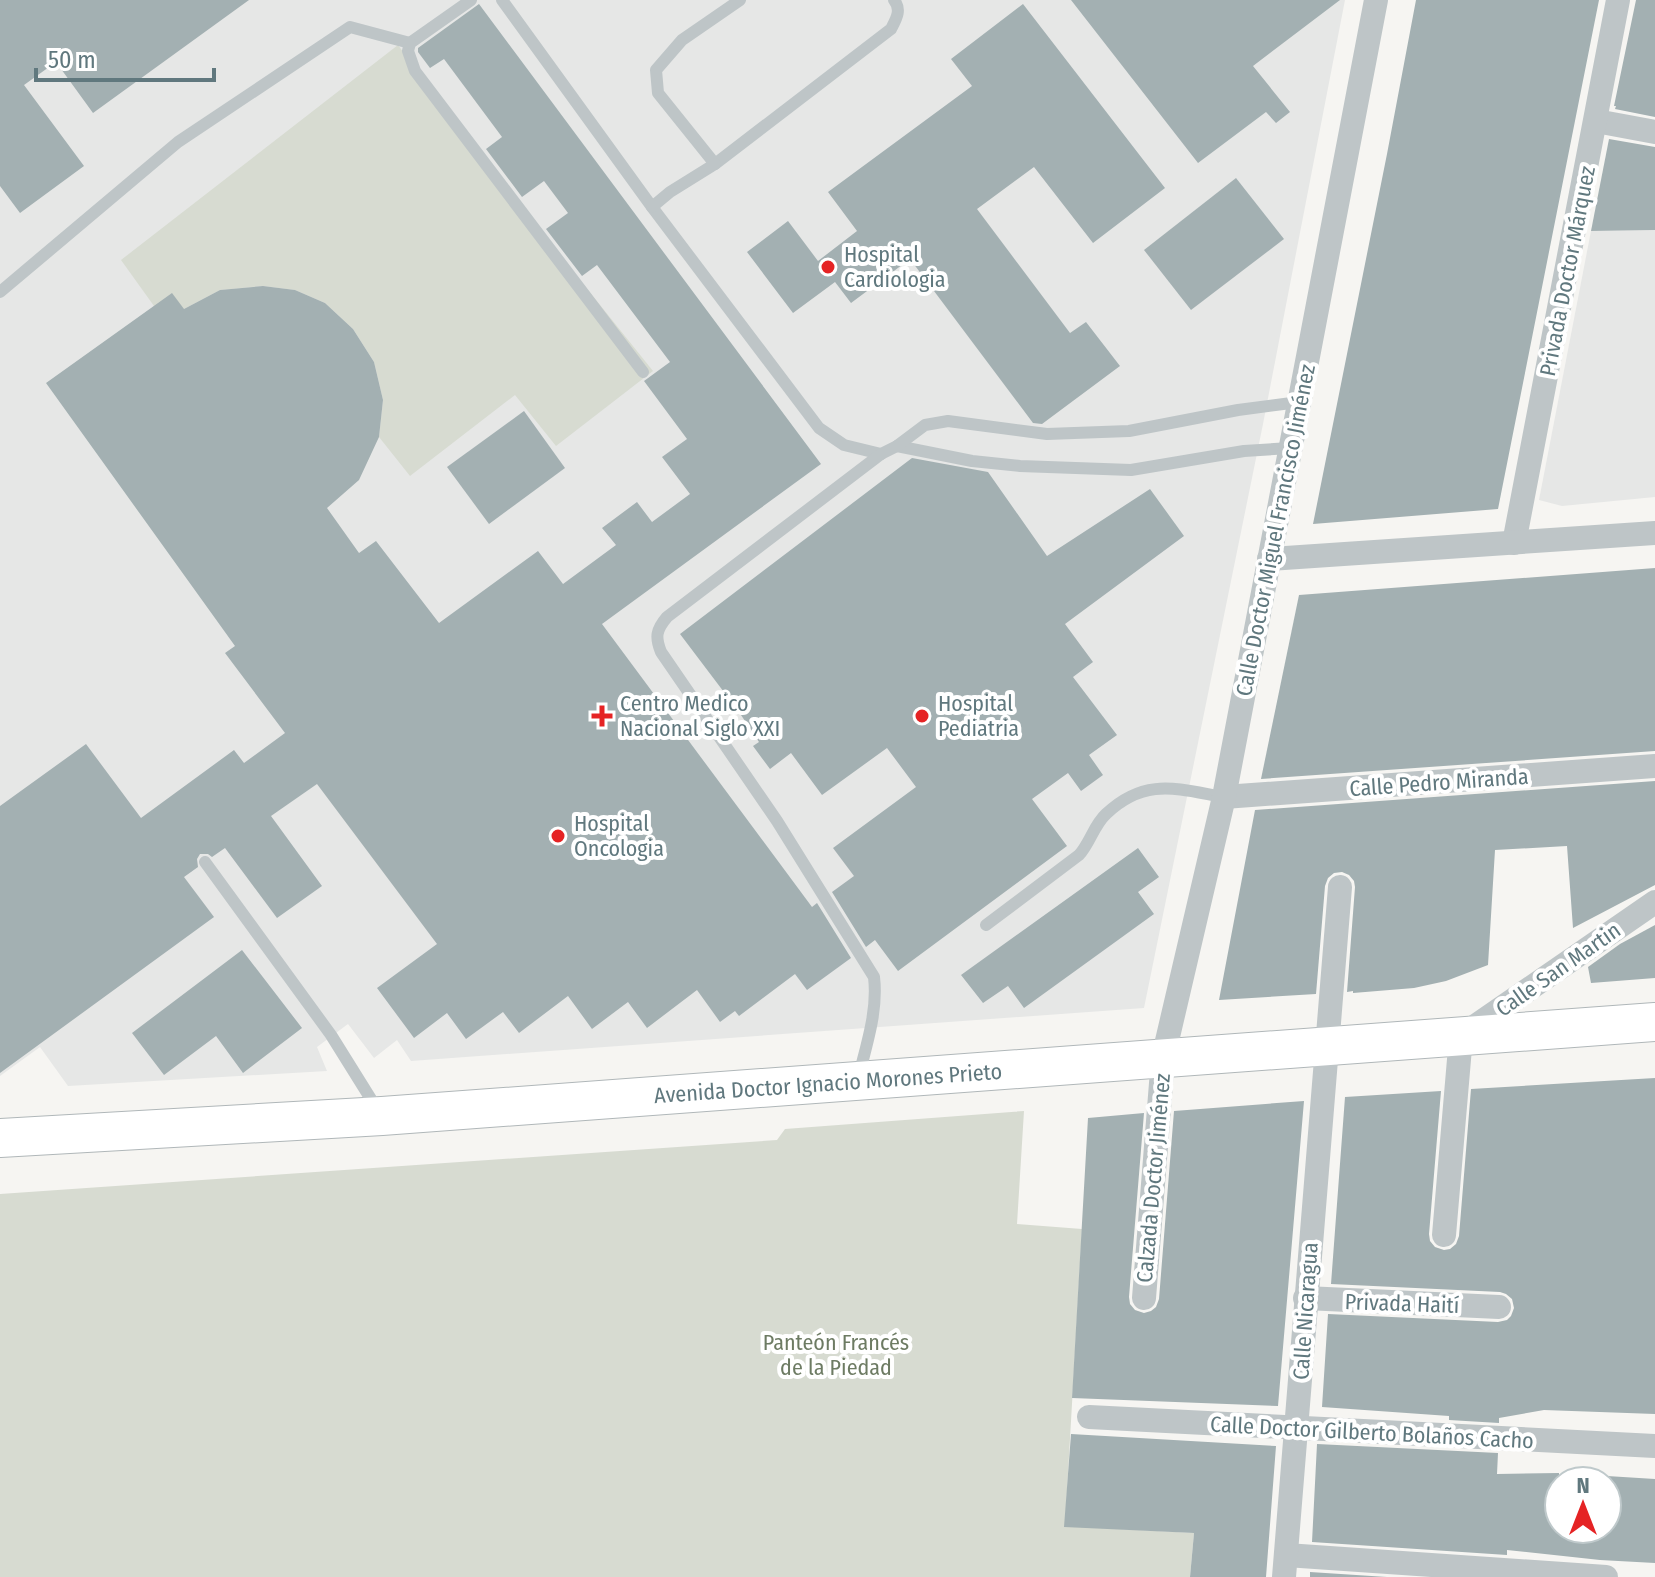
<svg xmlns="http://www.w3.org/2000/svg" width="1655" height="1577" viewBox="0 0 1655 1577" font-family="'Fira Sans Condensed',sans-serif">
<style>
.built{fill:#e6e7e6}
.green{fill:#d7dbd1}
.building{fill:#a3b0b2}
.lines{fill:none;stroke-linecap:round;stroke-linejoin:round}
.primary-casing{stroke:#b0b7b9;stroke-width:40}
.lane{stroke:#bec5c7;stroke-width:12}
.street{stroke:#bec5c7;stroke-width:24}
.primary{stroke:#fff;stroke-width:38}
.poi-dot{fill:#e52324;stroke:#fff;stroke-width:3}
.labels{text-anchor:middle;stroke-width:8;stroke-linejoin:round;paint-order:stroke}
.poi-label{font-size:22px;fill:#60787e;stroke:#fff;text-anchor:start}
.street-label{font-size:22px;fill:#60787e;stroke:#fff}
.park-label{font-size:22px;fill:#6d7b63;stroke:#fff}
</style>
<rect width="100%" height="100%" fill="#f6f5f2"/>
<g class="built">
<path d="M 0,0 L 1345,0 L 1263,424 L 1144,1008 L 411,1061 L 397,1040 L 374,1058 L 348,1024 L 317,1047 L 327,1071 L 68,1086 L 40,1047 L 0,1076 Z"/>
<path d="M 1655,230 L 1655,497 L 1562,506 L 1539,500 L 1591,231 Z"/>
</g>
<g class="green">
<path d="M 398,45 L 470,143 L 653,371 L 556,446 L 515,395 L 410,476 L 379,437 L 383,400 L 374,362 L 353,329 L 325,303 L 295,290 L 263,286 L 220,290 L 184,309 L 154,306 L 121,260 Z"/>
<path d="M 1024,1111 L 1017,1224 L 1082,1229 L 1065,1526 L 1194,1533 L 1190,1577 L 0,1577 L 0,1194 L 777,1140 L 785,1129 Z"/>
</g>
<g class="building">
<path d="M 0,0 L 249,0 L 93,113 L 56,62 L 24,85 L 84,166 L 20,213 L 0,186 Z"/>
<path d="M 1071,0 L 1340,0 L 1253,66 L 1290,112 L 1276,123 L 1266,112 L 1198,163 Z"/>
<path d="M 1416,0 L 1599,0 L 1498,509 L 1313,524 L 1387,154 Z"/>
<path d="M 1636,0 L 1655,0 L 1655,117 L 1615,109 L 1616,106 L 1614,106 Z"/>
<path d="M 479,4 L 821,464 L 602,624 L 812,907 L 817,903 L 851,958 L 807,990 L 795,974 L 739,1016 L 735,1011 L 720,1022 L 697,990 L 647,1028 L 628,1002 L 592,1029 L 568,996 L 519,1033 L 503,1012 L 466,1039 L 447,1013 L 414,1038 L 377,988 L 437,944 L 317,784 L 271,816 L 322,886 L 277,918 L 225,848 L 212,857 L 208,854 L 200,854 L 197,859 L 198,867 L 184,877 L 214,917 L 0,1073 L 0,806 L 86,744 L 141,818 L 234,750 L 244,763 L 285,733 L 225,653 L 235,646 L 46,383 L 172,293 L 184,309 L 220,290 L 263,286 L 295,290 L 325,303 L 353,329 L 374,362 L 383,400 L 379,437 L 359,480 L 327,508 L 359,553 L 376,541 L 439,623 L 538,551 L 563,584 L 616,545 L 602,528 L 637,502 L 652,522 L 690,494 L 662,457 L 687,439 L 644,381 L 670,362 L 597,265 L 582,276 L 546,229 L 568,213 L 544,181 L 522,197 L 486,149 L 502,137 L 444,59 L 430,68 L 418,52 L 418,48 Z"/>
<path d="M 1023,4 L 1165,188 L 1093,243 L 1034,167 L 977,209 L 1070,333 L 1086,322 L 1120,366 L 1042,424 L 1033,423 L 910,259 L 851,303 L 835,282 L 793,313 L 747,252 L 788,221 L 818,261 L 857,231 L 828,192 L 972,86 L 951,59 Z"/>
<path d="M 1609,139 L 1655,147 L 1655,230 L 1591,231 Z"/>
<path d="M 1236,178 L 1284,239 L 1191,310 L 1144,250 Z"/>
<path d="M 524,411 L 565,468 L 489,524 L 447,467 Z"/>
<path d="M 912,458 L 988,472 L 1047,556 L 1150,489 L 1184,536 L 1065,624 L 1093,662 L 1073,677 L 1117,735 L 1089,755 L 1103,775 L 1081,791 L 1068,773 L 1032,799 L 1067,846 L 898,971 L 875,940 L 866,947 L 832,892 L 854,876 L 833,848 L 916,787 L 887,748 L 822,795 L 791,753 L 770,769 L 753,746 L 759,742 L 739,712 L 680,634 Z"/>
<path d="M 1655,568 L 1655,751 L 1261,779 L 1299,595 Z"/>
<path d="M 1655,781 L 1655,885 L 1573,928 L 1567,846 L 1495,850 L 1488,965 L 1446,981 L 1414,988 L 1353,993 L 1353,991 L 1347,992 L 1355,887 L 1354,881 L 1349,875 L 1342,872 L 1334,873 L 1328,878 L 1325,886 L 1316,994 L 1219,1000 L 1255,810 Z"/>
<path d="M 1138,848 L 1159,877 L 1138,892 L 1154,914 L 1024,1008 L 1008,986 L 983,1003 L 961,975 Z"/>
<path d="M 1655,925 L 1655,978 L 1591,983 L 1588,967 L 1620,944 Z"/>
<path d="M 242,950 L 302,1028 L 243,1073 L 216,1036 L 164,1075 L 132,1033 Z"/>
<path d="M 1655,1078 L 1655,1414 L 1544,1410 L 1499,1418 L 1499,1423 L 1449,1420 L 1449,1416 L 1322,1407 L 1328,1314 L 1498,1322 L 1507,1320 L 1511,1316 L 1514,1308 L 1512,1299 L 1506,1294 L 1500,1292 L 1331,1284 L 1345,1097 L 1441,1091 L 1429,1234 L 1430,1241 L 1435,1247 L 1444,1250 L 1450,1249 L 1456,1244 L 1459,1236 L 1471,1089 Z"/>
<path d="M 1304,1101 L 1278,1406 L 1072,1398 L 1088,1118 L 1144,1113 L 1129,1297 L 1130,1304 L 1135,1310 L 1144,1313 L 1151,1311 L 1156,1307 L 1159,1299 L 1174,1111 Z"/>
<path d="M 1071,1434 L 1276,1446 L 1266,1577 L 1190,1577 L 1194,1533 L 1064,1527 Z"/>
<path d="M 1317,1444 L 1498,1453 L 1497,1474 L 1559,1473 L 1559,1529 L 1607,1529 L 1607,1476 L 1655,1479 L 1655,1563 L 1600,1560 L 1507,1550 L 1507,1555 L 1312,1542 Z"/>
<path d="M 1310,1572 L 1387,1577 L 1310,1577 Z"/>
</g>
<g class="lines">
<g class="primary-casing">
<path id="primary" d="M 0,1138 L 382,1116 L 1655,1022"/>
</g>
<g class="lane">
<path d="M 471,0 L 410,43 L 408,51 L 415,71 L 643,372"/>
<path d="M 502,0 L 652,207 L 819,428 L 844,445 L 881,454"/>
<path d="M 740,0 L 682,40 L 656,70 L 658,93 L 715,164 L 891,29 C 896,19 902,10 894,0"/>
<path d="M 652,207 L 670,192 L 715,164"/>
<path d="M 0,292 L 178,142 L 350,27 L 410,43"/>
<path d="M 897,446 L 972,461 L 1020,466 L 1131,470 L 1244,451 L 1290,448"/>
<path d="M 205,862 L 331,1035 L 379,1112"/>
<path d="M 986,925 L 1079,855 C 1090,843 1094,825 1106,814 C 1145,777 1177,789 1224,797"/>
<path d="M 859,1075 C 867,1043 878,1010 874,977 L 777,821 L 661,652 C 655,637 656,630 667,617 L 881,454 L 897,446 L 925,425 L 948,421 L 1047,434 L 1129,431 L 1238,410 L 1299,402"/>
</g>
<g class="street">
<path d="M 1596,121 L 1655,132"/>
<path d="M 1514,543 L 1618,0"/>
<path d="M 1269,559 L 1655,533"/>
<path d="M 1224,797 L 1655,766"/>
<path d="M 1444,1235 L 1461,1036 L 1655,902"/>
<path d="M 1144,1298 L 1163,1058 L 1224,797 L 1376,0"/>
<path d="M 1305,1298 L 1499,1307"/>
<path d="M 1089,1417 L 1655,1446"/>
<path d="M 1286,1555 L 1606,1577"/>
<path d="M 1284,1577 L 1340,887"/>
</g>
<use href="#primary" class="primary"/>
</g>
<g class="poi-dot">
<circle cx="828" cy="267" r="8"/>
<path d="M598 704h8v8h8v8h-8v8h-8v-8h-8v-8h8z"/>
<circle cx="922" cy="716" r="8"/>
<circle cx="558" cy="836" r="8"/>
</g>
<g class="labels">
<g class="poi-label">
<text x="844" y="262">Hospital<tspan x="844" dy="25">Cardiologia</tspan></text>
<text x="620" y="711">Centro Medico<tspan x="620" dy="25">Nacional Siglo XXI</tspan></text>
<text x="938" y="711">Hospital<tspan x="938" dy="25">Pediatria</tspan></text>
<text x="574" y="831">Hospital<tspan x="574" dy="25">Oncologia</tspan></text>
</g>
<g class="street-label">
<text transform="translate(1567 271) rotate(-79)" y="8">Privada Doctor Márquez</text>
<text transform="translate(1275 530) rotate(-79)" y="8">Calle Doctor Miguel Francisco Jiménez</text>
<text transform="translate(1439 782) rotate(-4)" y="8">Calle Pedro Miranda</text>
<text transform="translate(1558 969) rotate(-35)" y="8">Calle San Martin</text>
<text transform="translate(828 1083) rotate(-4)" y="8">Avenida Doctor Ignacio Morones Prieto</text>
<text transform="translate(1153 1178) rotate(-85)" y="8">Calzada Doctor Jiménez</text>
<text transform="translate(1402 1303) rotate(2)" y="8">Privada Haití</text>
<text transform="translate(1305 1311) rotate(-86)" y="8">Calle Nicaragua</text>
<text transform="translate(1372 1432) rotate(3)" y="8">Calle Doctor Gilberto Bolaños Cacho</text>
</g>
<g class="park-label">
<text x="836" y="1350">Panteón Francés<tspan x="836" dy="25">de la Piedad</tspan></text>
</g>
</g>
<g transform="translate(1583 1505)"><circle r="38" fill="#ffffff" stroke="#bfc9cb" stroke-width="2"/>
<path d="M0-6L14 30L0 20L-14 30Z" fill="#e52324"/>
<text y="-12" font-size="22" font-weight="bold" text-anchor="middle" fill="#60787e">N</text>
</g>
<path d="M36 68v12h178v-12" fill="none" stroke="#60787e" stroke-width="4"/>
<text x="48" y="68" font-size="24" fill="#60787e" stroke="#ffffff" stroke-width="6" paint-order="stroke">50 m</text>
</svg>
